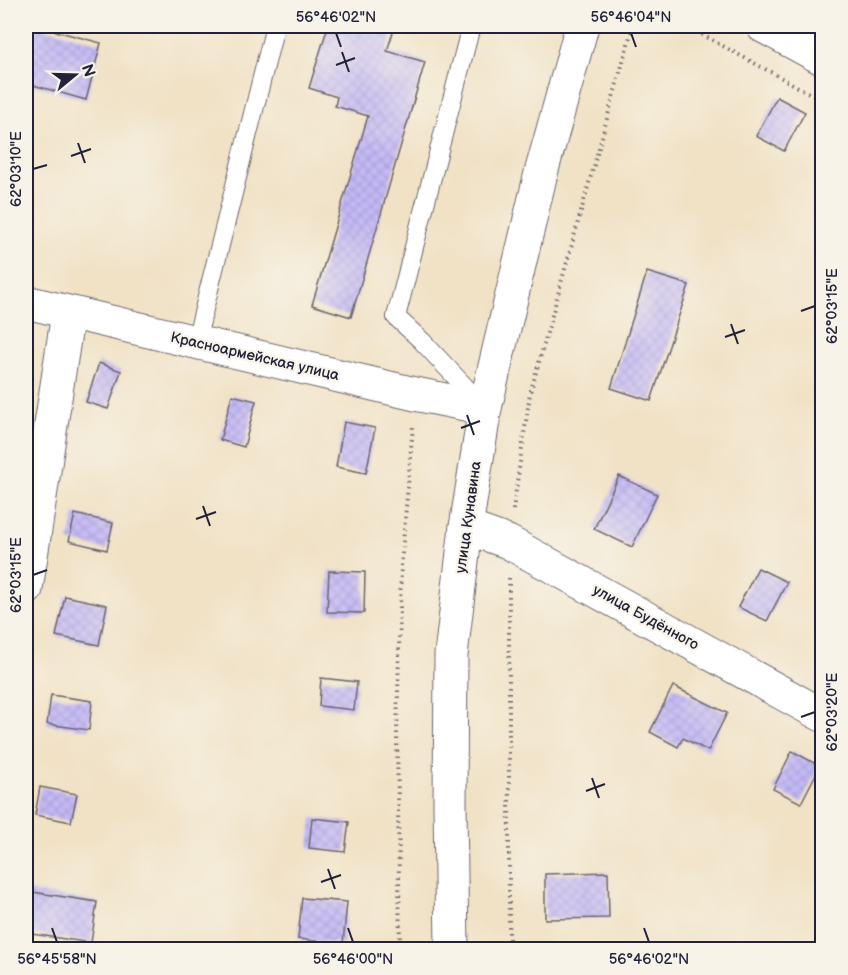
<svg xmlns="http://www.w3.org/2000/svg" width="848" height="975" viewBox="0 0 848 975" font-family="'Balsamiq Sans',sans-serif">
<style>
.building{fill:url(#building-cross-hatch)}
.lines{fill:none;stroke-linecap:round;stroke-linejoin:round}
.service-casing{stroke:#6a656c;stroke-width:20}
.minor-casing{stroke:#6a656c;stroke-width:35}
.secondary-casing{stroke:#6a656c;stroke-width:35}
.primary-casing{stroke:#6a656c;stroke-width:35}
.path{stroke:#6a656c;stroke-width:4;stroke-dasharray:1.5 4.5;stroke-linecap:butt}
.service{stroke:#fff;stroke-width:18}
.minor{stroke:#fff;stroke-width:33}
.secondary{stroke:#fff;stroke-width:33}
.primary{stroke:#fff;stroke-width:33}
.ticks{fill:none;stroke:#22223b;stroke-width:2}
.labels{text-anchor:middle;stroke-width:4.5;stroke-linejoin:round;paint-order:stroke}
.street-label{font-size:15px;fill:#22223b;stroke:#f7f3e8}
.neatline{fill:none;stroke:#22223b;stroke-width:2}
.ticks-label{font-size:15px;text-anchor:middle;fill:#22223b}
</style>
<defs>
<pattern id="building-cross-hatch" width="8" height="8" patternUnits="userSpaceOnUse" patternTransform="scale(1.5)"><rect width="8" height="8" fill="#c4b9f6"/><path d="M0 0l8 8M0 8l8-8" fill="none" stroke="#a89fd4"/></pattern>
</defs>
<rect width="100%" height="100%" fill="#f7f3e8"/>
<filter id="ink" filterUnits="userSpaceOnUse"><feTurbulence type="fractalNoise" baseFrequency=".0167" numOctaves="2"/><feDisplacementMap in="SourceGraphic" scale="12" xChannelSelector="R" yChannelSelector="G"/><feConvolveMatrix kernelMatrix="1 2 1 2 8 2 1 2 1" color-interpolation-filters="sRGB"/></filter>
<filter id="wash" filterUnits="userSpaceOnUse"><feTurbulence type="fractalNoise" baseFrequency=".008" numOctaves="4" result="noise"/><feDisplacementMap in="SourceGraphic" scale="24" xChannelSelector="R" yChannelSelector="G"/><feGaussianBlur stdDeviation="1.35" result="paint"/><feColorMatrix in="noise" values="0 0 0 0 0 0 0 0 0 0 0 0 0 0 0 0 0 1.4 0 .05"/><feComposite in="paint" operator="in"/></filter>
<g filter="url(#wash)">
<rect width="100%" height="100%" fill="#f1e2c6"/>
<g id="blocks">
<g class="building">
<path d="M 26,26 L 37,26 L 101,43 L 86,100 L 26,83 Z"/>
<path d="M 328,26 L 395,26 L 387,51 L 425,62 L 351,317 L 312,305 L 368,116 L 335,106 L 337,97 L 309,88 Z"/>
<path d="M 777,97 L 805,112 L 784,151 L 756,136 Z"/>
<path d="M 647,272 L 689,285 L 651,401 L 611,388 Z"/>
<path d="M 99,363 L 121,371 L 108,409 L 86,402 Z"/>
<path d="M 232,395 L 256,401 L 244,447 L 220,440 Z"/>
<path d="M 344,422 L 375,428 L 366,473 L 336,467 Z"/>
<path d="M 619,476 L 657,494 L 632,547 L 594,529 Z"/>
<path d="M 75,514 L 113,523 L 107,550 L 69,541 Z"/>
<path d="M 758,568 L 787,582 L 767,621 L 738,607 Z"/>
<path d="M 329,571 L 365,572 L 364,613 L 327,612 Z"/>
<path d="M 65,596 L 107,605 L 99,645 L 56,636 Z"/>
<path d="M 321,678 L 357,682 L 354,710 L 319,706 Z"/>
<path d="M 673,686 L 727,713 L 708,751 L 683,738 L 678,747 L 650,732 Z"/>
<path d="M 51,695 L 92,701 L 89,730 L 47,724 Z"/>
<path d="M 792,751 L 820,766 L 801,803 L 773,789 Z"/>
<path d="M 40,787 L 77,794 L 71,822 L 35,815 Z"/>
<path d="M 312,818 L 349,822 L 345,852 L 309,848 Z"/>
<path d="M 608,872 L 609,918 L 545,919 L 545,874 Z"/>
<path d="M 26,891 L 97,902 L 91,943 L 26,933 Z"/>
<path d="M 302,898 L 347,902 L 343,944 L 298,939 Z"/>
</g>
</g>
</g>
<g filter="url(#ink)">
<use href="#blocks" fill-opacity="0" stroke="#6a656c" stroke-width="1.5"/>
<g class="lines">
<g class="service-casing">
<g id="service">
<path d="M 471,26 L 396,317 L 422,341 L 482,405"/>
<path d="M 196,341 L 275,26"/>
</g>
</g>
<g class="minor-casing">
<g id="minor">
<path d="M 26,302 L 415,394 L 485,408"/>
<path d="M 466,527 L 508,542 L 822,715"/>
<path d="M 26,589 L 68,313"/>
</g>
</g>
<g class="secondary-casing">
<path id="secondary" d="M 763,26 L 822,58"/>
</g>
<g class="primary-casing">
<path id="primary" d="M 452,950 L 450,804 L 451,655 L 466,527 L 485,408 L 541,173 L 582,26"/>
</g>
<g class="path">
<path d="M 686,26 L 822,100"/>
<path d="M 513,510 L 530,394 L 633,26"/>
<path d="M 509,578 L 509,950"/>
<path d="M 400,950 L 397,735 L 401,566 L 413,426"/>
</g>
<use href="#service" class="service"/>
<use href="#minor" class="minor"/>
<use href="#secondary" class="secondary"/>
<use href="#primary" class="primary"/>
</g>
</g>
<path class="ticks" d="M 336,33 L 341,47M 631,33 L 636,47M 342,52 L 349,72M 336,65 L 355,58M 78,143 L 85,163M 71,156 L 91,149M 33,169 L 47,165M 801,311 L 815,306M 731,324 L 738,344M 725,337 L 745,330M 467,415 L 474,435M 461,428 L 480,421M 203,506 L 210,526M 196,519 L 216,512M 33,575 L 47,570M 801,717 L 815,712M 592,778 L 599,798M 586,791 L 605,784M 328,869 L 335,889M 321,882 L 341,875M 52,928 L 57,942M 348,928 L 353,942M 644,928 L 649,942"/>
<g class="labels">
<g class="street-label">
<text transform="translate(255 356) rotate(13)" y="5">Красноармейская улица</text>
<text transform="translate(468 517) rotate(-82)" y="5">улица Кунавина</text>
<text transform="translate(646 617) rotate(29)" y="5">улица Будённого</text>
</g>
</g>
<rect width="848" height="975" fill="none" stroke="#f7f3e8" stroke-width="66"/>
<g transform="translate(75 75) rotate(71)" stroke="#f7f3e8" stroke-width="4.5" paint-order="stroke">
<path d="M0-4.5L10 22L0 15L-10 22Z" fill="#22223b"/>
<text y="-9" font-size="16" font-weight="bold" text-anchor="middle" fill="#22223b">N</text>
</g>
<rect x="33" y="33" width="782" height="909" class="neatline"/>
<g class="ticks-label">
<text x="336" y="22">56°46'02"N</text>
<text x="631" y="22">56°46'04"N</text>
<text transform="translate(16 169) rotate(-90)" y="5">62°03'10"E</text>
<text transform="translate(832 306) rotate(-90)" y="5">62°03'15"E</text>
<text transform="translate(16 575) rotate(-90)" y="5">62°03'15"E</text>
<text transform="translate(832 712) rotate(-90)" y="5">62°03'20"E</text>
<text x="57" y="964">56°45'58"N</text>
<text x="353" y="964">56°46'00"N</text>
<text x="649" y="964">56°46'02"N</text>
</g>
</svg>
